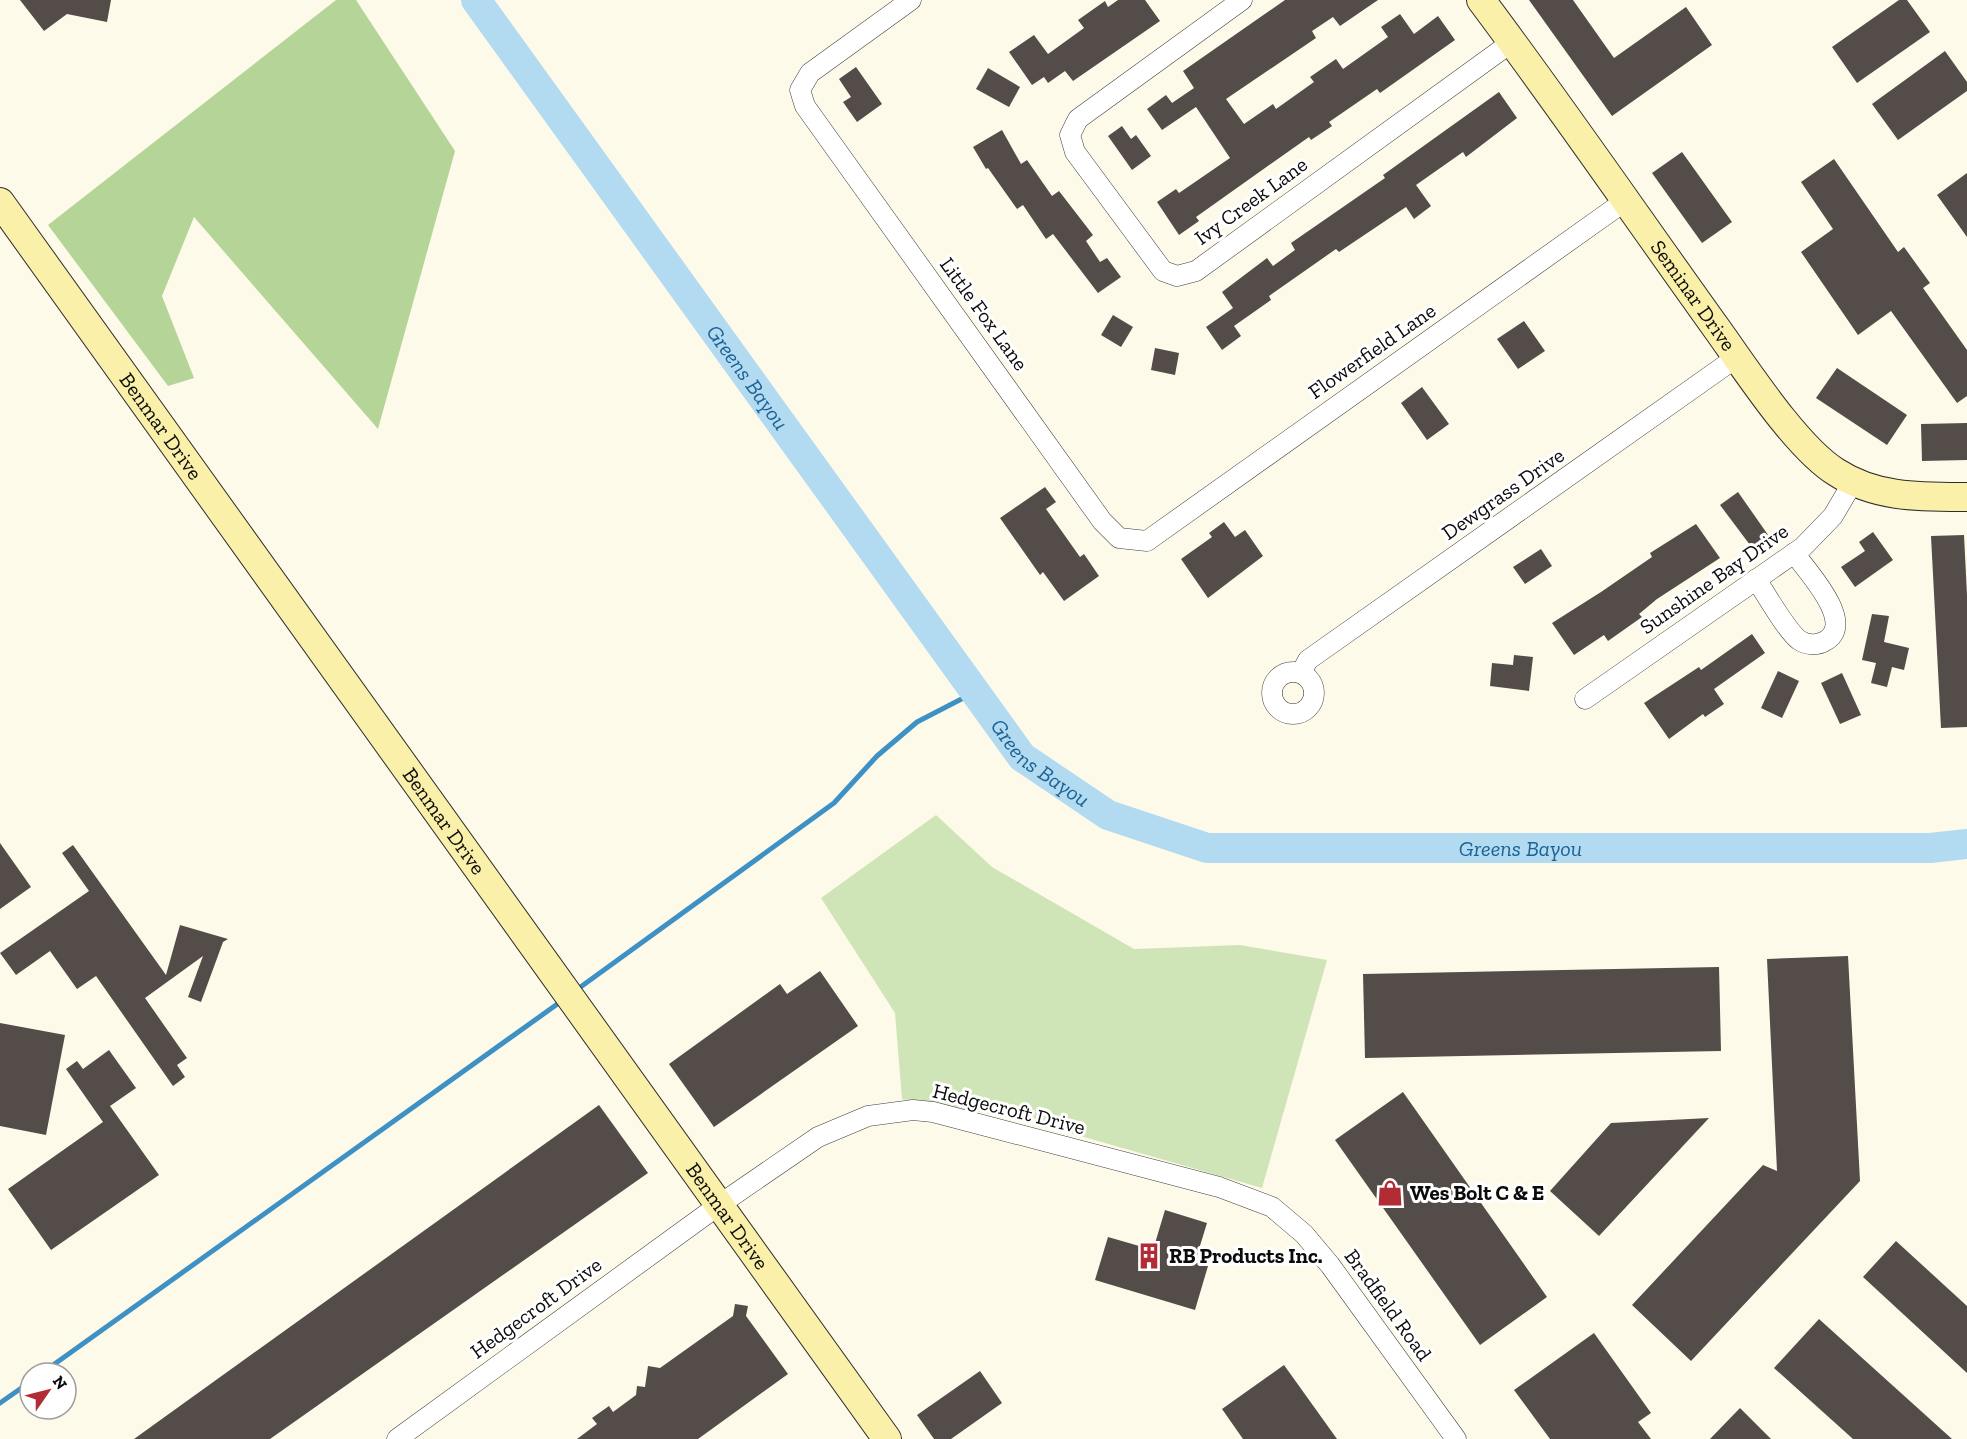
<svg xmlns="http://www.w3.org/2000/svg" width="1967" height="1439" viewBox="0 0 1967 1439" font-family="'Zilla Slab',serif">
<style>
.green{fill:#d0e5b7}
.forest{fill:#b4d597}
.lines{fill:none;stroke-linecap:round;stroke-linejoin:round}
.stream{stroke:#3e91c4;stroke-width:5}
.river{stroke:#b2dbf2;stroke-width:30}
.building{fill:#534c48}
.street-casing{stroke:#3e3e3e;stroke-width:21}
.secondary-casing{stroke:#2d2d2d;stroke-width:30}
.street{stroke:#fff;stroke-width:20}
.secondary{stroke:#faf0a9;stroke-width:28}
.labels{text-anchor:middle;stroke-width:6;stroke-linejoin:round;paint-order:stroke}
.street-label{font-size:21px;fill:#0b0b0b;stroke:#fff}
.poi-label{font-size:21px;font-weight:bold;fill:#0b0b0b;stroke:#fff;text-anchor:start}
.water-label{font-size:22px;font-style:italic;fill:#1d6294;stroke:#fff}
</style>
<rect width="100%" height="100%" fill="#fefaea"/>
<path class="green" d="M 936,815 L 992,867 L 1134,949 L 1240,945 L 1327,960 L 1262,1188 L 1021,1119 L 902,1099 L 895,1013 L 821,898 Z"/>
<path class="forest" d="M 336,0 L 356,0 L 455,151 L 378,429 L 194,217 L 162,296 L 194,378 L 168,386 L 48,225 Z"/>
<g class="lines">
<g class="stream">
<path d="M 575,991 L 834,803 L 877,756 L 917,722 L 975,692"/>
<path d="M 42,1373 L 563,1000"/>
<path d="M 0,1403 L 30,1382"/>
</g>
<path class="river" id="s1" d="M 476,0 L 1022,757 L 1108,815 L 1207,848 L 1930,848 L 1967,844"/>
</g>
<g class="building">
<path d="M 20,0 L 111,0 L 107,22 L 67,14 L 44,31 Z"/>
<path d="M 1118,0 L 1145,0 L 1160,21 L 1073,81 L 1065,71 L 1048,83 L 1044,77 L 1032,85 L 1009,52 L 1034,35 L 1048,54 L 1084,28 L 1078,20 L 1105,1 L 1108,7 Z"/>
<path d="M 1285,0 L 1378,0 L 1340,26 L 1333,17 L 1312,31 L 1316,38 L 1226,99 L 1244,124 L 1273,104 L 1276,109 L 1314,82 L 1310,77 L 1336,59 L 1343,69 L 1388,37 L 1381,27 L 1400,14 L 1414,34 L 1438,16 L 1455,40 L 1380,93 L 1377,89 L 1329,122 L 1332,126 L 1311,140 L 1309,137 L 1265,168 L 1196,217 L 1199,221 L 1179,235 L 1157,202 L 1176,189 L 1179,193 L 1230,158 L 1196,107 L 1162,130 L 1147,109 L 1166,95 L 1172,103 L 1194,88 L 1183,71 Z"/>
<path d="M 1529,0 L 1573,0 L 1614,58 L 1686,7 L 1712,45 L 1612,116 Z"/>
<path d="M 1899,0 L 1907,0 L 1930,32 L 1857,83 L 1832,47 Z"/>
<path d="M 1945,51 L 1967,82 L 1967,91 L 1898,140 L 1872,104 Z"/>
<path d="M 856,67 L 882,104 L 857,122 L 843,102 L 851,97 L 839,79 Z"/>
<path d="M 988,68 L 1020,87 L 1009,107 L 976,89 Z"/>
<path d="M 1499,92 L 1517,118 L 1466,157 L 1463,152 L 1416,185 L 1431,206 L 1414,219 L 1406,207 L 1339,252 L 1336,249 L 1269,296 L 1271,300 L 1234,326 L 1241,336 L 1222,350 L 1206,327 L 1233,308 L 1222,292 L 1267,258 L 1273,266 L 1295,250 L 1291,243 L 1385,178 L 1383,175 Z"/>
<path d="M 1122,126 L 1131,139 L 1136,135 L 1151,156 L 1132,170 L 1108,136 Z"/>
<path d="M 1002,130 L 1021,164 L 1027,160 L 1052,196 L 1059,191 L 1093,235 L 1086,241 L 1100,262 L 1107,258 L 1121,277 L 1098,293 L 1053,234 L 1046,239 L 1023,205 L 1017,209 L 988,168 L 986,169 L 973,147 Z"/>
<path d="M 1682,152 L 1732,222 L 1702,243 L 1652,173 Z"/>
<path d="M 1834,159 L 1898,252 L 1904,247 L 1930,283 L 1923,288 L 1967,350 L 1967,396 L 1957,403 L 1891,311 L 1858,335 L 1801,252 L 1833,229 L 1801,182 Z"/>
<path d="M 1967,173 L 1967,237 L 1937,195 Z"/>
<path d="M 1113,315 L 1133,327 L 1121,347 L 1101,335 Z"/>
<path d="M 1524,321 L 1545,351 L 1518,369 L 1497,339 Z"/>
<path d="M 1155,348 L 1179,353 L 1175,375 L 1151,370 Z"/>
<path d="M 1837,368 L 1907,415 L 1887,445 L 1816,398 Z"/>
<path d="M 1422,387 L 1449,424 L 1427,440 L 1401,403 Z"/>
<path d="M 1967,423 L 1967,460 L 1922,461 L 1921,424 Z"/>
<path d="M 1045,487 L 1056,502 L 1046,509 L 1080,557 L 1084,554 L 1099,576 L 1064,601 L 1043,572 L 1040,575 L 1000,518 Z"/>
<path d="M 1738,492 L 1773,542 L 1756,553 L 1720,505 Z"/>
<path d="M 1224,522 L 1235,537 L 1245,530 L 1263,556 L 1208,598 L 1181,559 L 1212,537 L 1209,533 Z"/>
<path d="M 1696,524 L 1720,558 L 1657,599 L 1639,614 L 1642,617 L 1608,641 L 1604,635 L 1574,655 L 1552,623 L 1601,592 L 1652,557 L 1650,553 Z"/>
<path d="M 1873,532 L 1893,560 L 1855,587 L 1841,567 L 1865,551 L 1859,542 Z"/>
<path d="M 1964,535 L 1967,595 L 1967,727 L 1941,728 L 1931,536 Z"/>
<path d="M 1541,549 L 1552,566 L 1525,584 L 1513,567 Z"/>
<path d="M 1872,614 L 1889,616 L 1884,642 L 1909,648 L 1904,670 L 1892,667 L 1887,687 L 1871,683 L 1876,663 L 1862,660 Z"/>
<path d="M 1752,634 L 1765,653 L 1714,689 L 1724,704 L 1705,717 L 1703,714 L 1669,739 L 1644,703 L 1699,667 L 1701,670 Z"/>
<path d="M 1514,655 L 1533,657 L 1529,691 L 1490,686 L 1492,663 L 1513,665 Z"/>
<path d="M 1778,671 L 1799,681 L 1782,718 L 1761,708 Z"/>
<path d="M 1842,673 L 1861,715 L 1840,724 L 1821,683 Z"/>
<path d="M 0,843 L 31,887 L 0,909 Z"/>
<path d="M 73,845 L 166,975 L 180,925 L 228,939 L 223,942 L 201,1002 L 188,997 L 203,956 L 145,998 L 187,1058 L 177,1065 L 185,1077 L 173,1086 L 96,976 L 77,989 L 50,951 L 16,975 L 0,953 L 89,891 L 62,853 Z"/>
<path d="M 1848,956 L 1860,1181 L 1691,1361 L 1632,1305 L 1763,1165 L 1777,1171 L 1767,959 Z"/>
<path d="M 1719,967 L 1721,1051 L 1365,1058 L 1363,974 Z"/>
<path d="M 820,971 L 858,1026 L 714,1127 L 669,1064 L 780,984 L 787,994 Z"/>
<path d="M 0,1023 L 65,1035 L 46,1135 L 0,1126 Z"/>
<path d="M 109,1050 L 136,1088 L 110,1106 L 159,1175 L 51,1250 L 8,1189 L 103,1122 L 66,1069 L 77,1061 L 83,1069 Z"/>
<path d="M 1403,1092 L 1547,1297 L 1480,1345 L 1335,1140 Z"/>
<path d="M 599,1105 L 648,1173 L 270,1439 L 134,1439 Z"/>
<path d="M 1709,1118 L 1599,1236 L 1550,1191 L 1611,1123 Z"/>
<path d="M 1165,1210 L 1207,1223 L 1195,1262 L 1208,1266 L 1195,1310 L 1095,1280 L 1108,1237 L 1153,1250 Z"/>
<path d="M 1896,1241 L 1967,1306 L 1967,1373 L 1863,1277 Z"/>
<path d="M 735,1304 L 748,1306 L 746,1316 L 788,1374 L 698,1439 L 577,1439 L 597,1424 L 592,1418 L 609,1406 L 613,1412 L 636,1395 L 637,1386 L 645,1387 L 648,1366 L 660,1368 L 733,1316 Z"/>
<path d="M 1819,1319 L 1952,1439 L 1853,1439 L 1774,1368 Z"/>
<path d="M 1594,1333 L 1651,1413 L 1638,1422 L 1651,1439 L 1550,1439 L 1514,1390 Z"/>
<path d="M 1284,1365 L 1337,1439 L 1243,1439 L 1222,1409 Z"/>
<path d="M 980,1371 L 1002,1403 L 951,1439 L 934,1439 L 917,1415 Z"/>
<path d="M 1740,1408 L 1771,1439 L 1710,1439 Z"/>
</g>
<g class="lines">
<g class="street-casing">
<g id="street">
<path d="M 911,0 L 810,73 L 800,90 L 805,106 L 1102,521 L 1119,538 L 1147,541 L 1625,201"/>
<path d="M 1242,0 L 1078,119 L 1070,135 L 1075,152 L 1163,271 L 1177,276 L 1196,271 L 1512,42"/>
<path d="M 1756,579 C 1765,593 1787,631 1799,640 C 1806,645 1817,646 1825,641 C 1857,624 1807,571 1794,553"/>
<circle cx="1293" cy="693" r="21"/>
<path d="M 1301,673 L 1308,660 L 1737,357"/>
<path d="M 1585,699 L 1803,547 L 1833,516 L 1853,482"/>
<path d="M 397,1439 L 719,1205 L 818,1137 L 868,1116 L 913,1110 L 933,1112 L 1219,1187 L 1272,1207 L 1304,1234 L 1330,1265 L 1456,1439"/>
</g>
</g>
<g class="secondary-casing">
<g id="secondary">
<path id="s2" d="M 1481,0 C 1562,108 1638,219 1717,329 C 1745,368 1796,447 1836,472 C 1876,498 1920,497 1967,497"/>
<path id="s3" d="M 0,202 L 887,1439"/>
</g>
</g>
<use href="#street" class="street"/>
<use href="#secondary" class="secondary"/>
</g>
<defs>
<g id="shop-bare" transform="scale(2.07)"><path d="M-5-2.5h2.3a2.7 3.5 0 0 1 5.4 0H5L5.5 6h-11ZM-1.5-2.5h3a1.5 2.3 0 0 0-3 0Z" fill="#b22c35" stroke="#fff" stroke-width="2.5" paint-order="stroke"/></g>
<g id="building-bare" transform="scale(2.07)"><path d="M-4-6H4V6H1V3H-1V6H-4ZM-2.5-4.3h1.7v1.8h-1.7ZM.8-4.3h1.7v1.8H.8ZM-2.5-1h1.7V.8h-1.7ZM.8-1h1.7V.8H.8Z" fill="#b22c35" stroke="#fff" stroke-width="2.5" paint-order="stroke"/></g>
</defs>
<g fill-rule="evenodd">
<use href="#shop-bare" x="1390" y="1193"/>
<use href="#building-bare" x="1149" y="1256"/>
</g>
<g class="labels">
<g class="street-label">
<text transform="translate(1251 201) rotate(-36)" y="7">Ivy Creek Lane</text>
<text dy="7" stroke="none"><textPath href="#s2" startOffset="364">Seminar Drive</textPath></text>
<text transform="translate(984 314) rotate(54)" y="7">Little Fox Lane</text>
<text transform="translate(1372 351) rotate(-35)" y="7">Flowerfield Lane</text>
<text dy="7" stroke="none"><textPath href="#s3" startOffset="276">Benmar Drive</textPath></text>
<text transform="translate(1503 494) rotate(-35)" y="7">Dewgrass Drive</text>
<text transform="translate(1714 579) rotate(-35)" y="7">Sunshine Bay Drive</text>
<text dy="7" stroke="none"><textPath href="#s3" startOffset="762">Benmar Drive</textPath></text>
<text transform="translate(1009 1109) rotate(14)" y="7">Hedgecroft Drive</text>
<text dy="7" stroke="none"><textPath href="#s3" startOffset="1248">Benmar Drive</textPath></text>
<text transform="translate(1388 1305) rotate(54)" y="7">Bradfield Road</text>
<text transform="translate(536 1308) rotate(-36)" y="7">Hedgecroft Drive</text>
</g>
<g class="poi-label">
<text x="1410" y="1200">Wes Bolt C &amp; E</text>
<text x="1169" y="1263">RB Products Inc.</text>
</g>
<g class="water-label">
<text dy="8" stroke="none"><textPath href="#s1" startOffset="465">Greens Bayou</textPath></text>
<text dy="8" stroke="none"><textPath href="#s1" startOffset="951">Greens Bayou</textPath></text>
<text dy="8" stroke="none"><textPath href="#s1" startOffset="1455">Greens Bayou</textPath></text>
</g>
</g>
<g transform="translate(48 1391) rotate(55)"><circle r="28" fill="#ffffff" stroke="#9d9d9d" stroke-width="1.5"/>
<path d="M0-4.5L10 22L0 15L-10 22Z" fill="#b22c35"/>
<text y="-9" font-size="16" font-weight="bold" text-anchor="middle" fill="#0b0b0b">N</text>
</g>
</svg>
